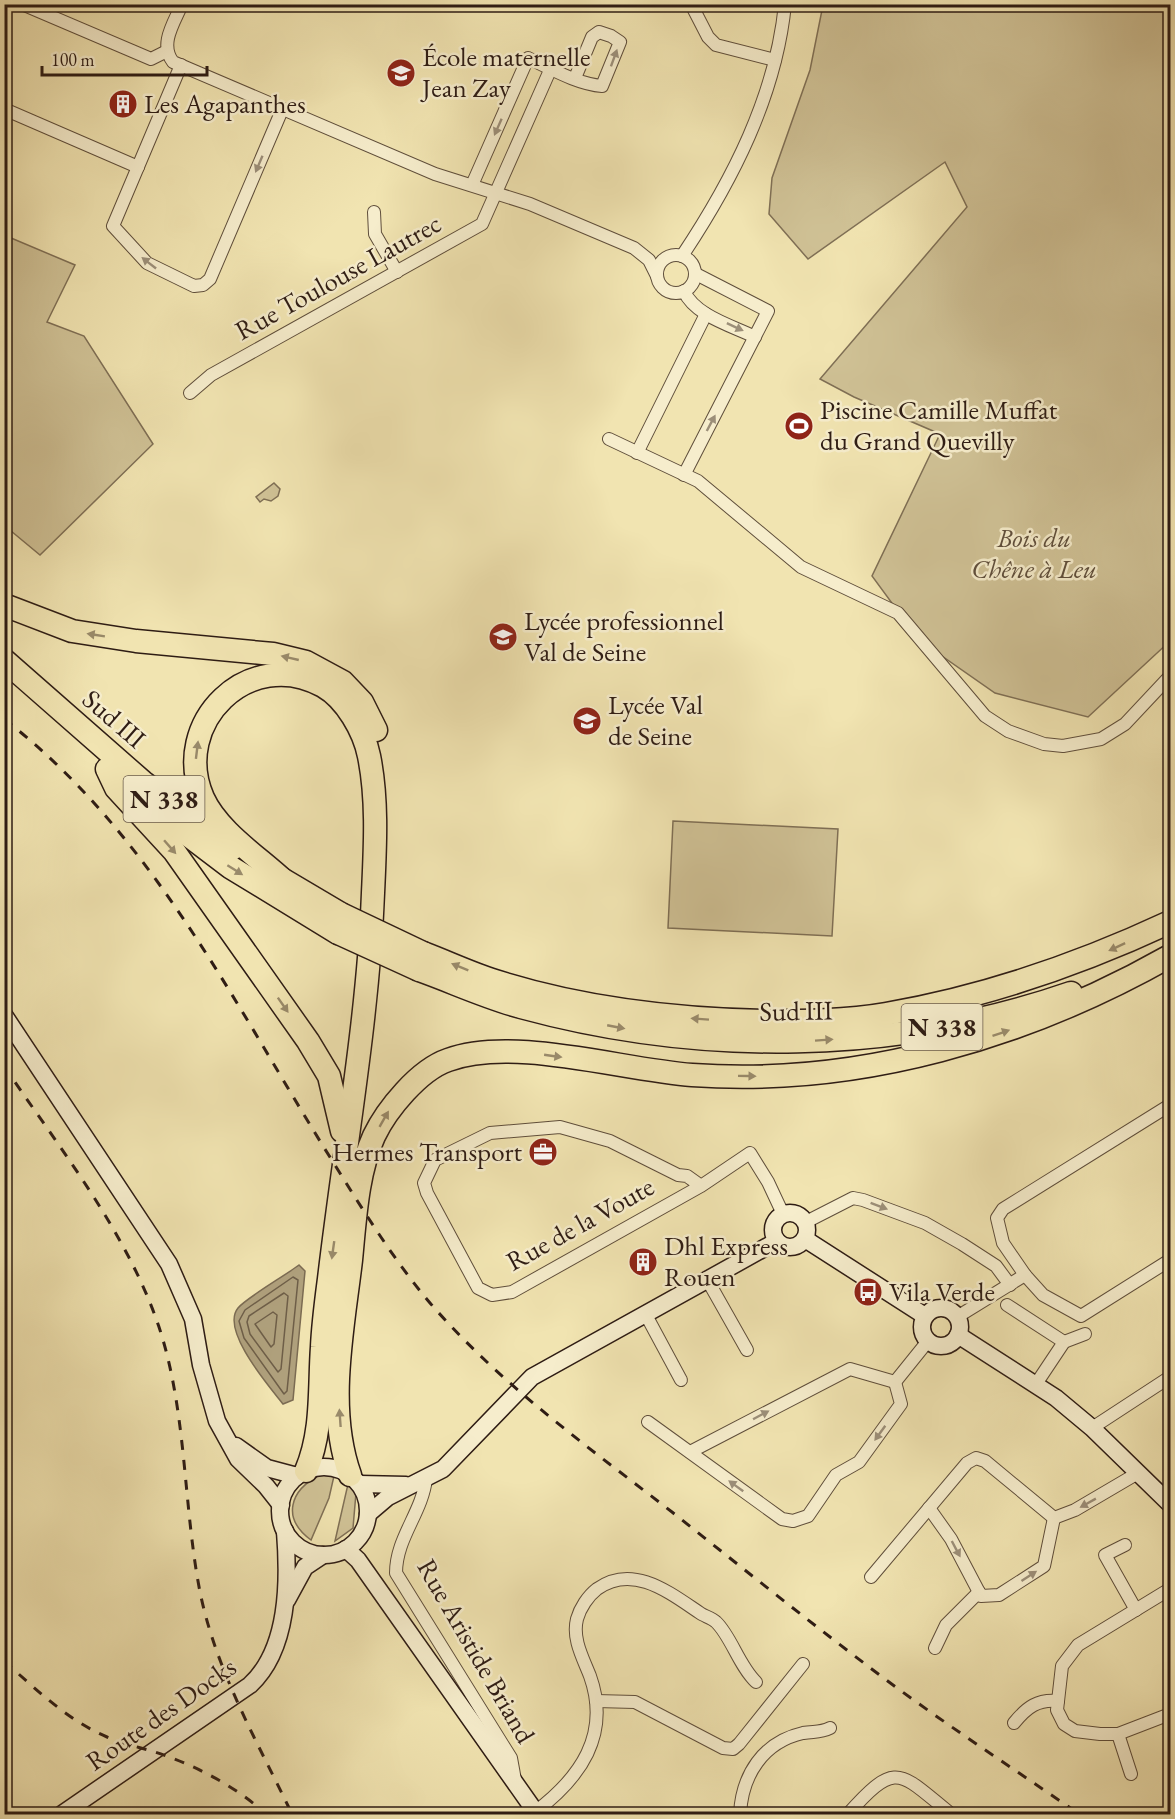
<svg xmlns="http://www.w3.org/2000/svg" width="1175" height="1819" viewBox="0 0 1175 1819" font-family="'EB Garamond',serif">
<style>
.green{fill:#d0c296;stroke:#7f6f55;stroke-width:1.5}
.water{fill:#afa07c;stroke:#7b6b52;stroke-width:1.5}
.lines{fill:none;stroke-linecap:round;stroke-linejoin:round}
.shore{stroke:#6e5e48;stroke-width:1.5}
.street-casing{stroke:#5f4e3b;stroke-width:14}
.secondary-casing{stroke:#2e1c14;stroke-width:19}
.highway-casing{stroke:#2e1c14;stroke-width:25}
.street{stroke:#f6edcc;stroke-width:12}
.secondary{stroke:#f6edcc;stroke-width:16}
.highway{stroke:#f1e4b1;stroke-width:22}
.rail{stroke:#2e1c14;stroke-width:3;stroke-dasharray:10 10;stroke-linecap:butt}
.highway-bridge-casing{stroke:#2e1c14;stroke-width:25;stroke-linecap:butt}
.highway-bridge{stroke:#f1e4b1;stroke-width:22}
.oneway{fill:#9c8f79}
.oneway2{fill:#998a6a}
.labels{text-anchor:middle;stroke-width:5;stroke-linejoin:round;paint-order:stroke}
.shield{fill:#f6edcc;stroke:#6a5b4b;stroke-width:1.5}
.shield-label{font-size:26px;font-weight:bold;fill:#2e1c14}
.poi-label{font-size:27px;fill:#2e1c14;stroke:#f6edcc;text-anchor:start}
.street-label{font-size:27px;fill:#2e1c14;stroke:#f6edcc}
.park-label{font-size:27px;font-style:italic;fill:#5f4e3b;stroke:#f6edcc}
</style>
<rect width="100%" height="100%" fill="#f1e4b1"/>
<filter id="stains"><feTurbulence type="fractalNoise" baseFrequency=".00333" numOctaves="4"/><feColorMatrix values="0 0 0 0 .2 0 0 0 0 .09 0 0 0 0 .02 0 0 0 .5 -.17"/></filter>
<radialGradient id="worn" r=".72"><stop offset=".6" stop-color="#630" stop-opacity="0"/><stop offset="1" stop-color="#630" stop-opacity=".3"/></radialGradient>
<g class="green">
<path d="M 823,5 L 1170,5 L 1170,641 L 1088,717 L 995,693 L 919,640 L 872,576 L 940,434 L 854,397 L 820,379 L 967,207 L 945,162 L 808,259 L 769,214 L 772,178 L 810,70 Z"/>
<path d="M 4,235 L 75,265 L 47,322 L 84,336 L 153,444 L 40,555 L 5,526 Z"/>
<path d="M 274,483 L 280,489 L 278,496 L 271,501 L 264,499 L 260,502 L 256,497 Z"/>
<path d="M 673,821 L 838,829 L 832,936 L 668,928 Z"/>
<path d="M 320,1475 L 334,1476 L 329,1498 L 311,1540 C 281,1518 290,1490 320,1475 Z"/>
<path d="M 348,1484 L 356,1493 L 353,1528 L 335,1541 Z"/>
</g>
<path class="water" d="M 299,1265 L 305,1271 L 293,1400 L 283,1404 C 269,1386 220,1330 238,1308 C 246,1298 286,1275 299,1265 Z"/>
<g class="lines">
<g class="shore">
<path d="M 293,1277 L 298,1280 L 287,1391 L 284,1394 L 244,1338 L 239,1321 L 245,1310 Z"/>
<path d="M 284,1293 L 288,1296 L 281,1369 L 278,1372 L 250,1334 L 247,1322 L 249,1316 Z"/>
<path d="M 273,1312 L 277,1315 L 274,1344 L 271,1347 L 255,1324 Z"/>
</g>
<g class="street-casing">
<g id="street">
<path d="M 22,4 L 151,59 L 167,51"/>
<path d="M 182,4 C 174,23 159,44 173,62 L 435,174 L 530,204 L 634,248 L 649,260 L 657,276"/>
<path d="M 691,4 L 708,37 L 716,45 L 775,60"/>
<path d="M 181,65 L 113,226 L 147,263 L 194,286 L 203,285 L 210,279 L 282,110"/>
<path d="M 4,109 L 138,167"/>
<path d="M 472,185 L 528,58 C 550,68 577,84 602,86 L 620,42 L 611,36 L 599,32 L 592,37 L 575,78"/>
<path d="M 374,212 L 375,234 L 397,272"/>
<circle cx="676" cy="274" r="19"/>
<path d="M 682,256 C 732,181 776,96 785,4"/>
<path d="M 684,291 C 695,316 733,326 755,337"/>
<path d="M 190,393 L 211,375 L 482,224 L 551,68"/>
<path d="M 609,439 L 698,481 L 801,567 L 898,613 L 985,716 L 1008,731 L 1044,744 L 1063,746 L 1101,739 L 1125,724 L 1170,676"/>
<path d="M 637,453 L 706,314"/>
<path d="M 684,475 L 768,311 L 696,274"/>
<path d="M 701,1186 L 687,1176 L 678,1175 L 610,1141 L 560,1127 L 490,1133 L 435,1160 L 424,1183 L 427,1193 L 478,1288 L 492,1295 L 512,1292 L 701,1186 L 750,1153 L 768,1182 L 783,1214"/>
<path d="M 806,1222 L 853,1198 L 863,1200 L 925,1223 L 962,1244 L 996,1266 L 1010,1285"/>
<path d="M 1025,1275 L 1003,1243 L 997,1218 L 1003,1209 L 1170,1105"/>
<path d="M 708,1281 L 747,1350"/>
<path d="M 1007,1305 L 1064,1342 L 1036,1384"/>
<path d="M 646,1315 L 681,1380"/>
<path d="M 957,1317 L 1025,1275 L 1043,1295 L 1081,1316 L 1170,1260"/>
<path d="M 1064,1342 L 1085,1334"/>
<path d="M 895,1382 L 928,1341"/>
<path d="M 648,1422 L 782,1519 L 793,1521 L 808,1516 L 836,1475 L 859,1462 L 901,1404 L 895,1382"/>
<path d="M 1092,1428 L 1170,1377"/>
<path d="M 690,1452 L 850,1369 L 895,1382"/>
<path d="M 426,1479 C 422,1513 396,1538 396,1573 L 511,1758 L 515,1780"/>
<path d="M 929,1508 L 951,1539 L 981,1596 L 999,1595 L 1044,1566 L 1054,1518"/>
<path d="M 1125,1545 L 1105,1555 L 1136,1610"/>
<path d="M 871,1577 L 967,1463 L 976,1458 L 985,1461 L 1054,1518 L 1075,1510 L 1138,1473"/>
<path d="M 1170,1589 L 1078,1645 L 1062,1666 L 1057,1710 L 1064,1724 L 1075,1731 L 1100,1734 L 1118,1734 L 1170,1714"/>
<path d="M 935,1648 L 946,1625 L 979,1592"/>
<path d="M 596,1701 L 635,1702 L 723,1748 L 733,1749 L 739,1744 L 803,1664"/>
<path d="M 1014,1723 C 1027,1707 1038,1699 1058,1701"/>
<path d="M 1118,1734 L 1131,1774"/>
<path d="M 535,1812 C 580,1778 611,1735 590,1676 C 583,1658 572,1639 577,1619 C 580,1608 588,1596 597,1589 C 633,1563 670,1593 700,1613 C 704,1616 712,1618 716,1622 C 731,1636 739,1666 756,1682"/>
<path d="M 740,1814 C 742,1775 763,1742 803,1733 C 814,1731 820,1733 830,1728"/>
<path d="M 848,1814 C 897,1759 899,1772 951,1814"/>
</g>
</g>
<g class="secondary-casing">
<g id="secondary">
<path d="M 4,1015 L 169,1264 L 193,1319 L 201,1365 L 217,1421 L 238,1459 L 266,1486 L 281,1505"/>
<circle cx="790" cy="1230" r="17"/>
<path d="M 805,1239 L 925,1316"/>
<circle cx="941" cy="1327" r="19"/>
<path d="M 958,1335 L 1056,1398 L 1092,1428 L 1170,1504"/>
<path d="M 236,1446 L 267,1468 L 297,1476"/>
<circle cx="324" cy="1511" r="44"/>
<path d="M 360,1484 L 406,1485"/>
<path d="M 368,1514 L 388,1497 L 443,1469 L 532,1377 L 777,1241"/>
<path d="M 346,1549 L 358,1560 L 537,1814"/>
<path d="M 287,1600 L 305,1567 L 323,1555"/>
<path d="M 62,1814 L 250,1685 C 289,1649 289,1581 285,1531"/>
</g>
</g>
<g class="highway-casing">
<g id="highway">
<path d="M 4,605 L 72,631 L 136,641 L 273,654 L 306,662 L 343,682 L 362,702 L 376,730"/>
<path d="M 4,660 L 143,782 L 232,849"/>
<path d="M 107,769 L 116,788 L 174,851 L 308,1041 L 329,1076 L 342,1131"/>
<path d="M 151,807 L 230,867 L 338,933"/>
<path d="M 270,872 L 341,914"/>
<path d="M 283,880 C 257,856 218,831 203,798 C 170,723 249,645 323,686 C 346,699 364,731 369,756 C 378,800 375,849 373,893 C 368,1022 344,1150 329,1279 C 326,1302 323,1324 322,1347 C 319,1389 323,1431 306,1471"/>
<path d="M 423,953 C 447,962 470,973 495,981 C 583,1009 672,1019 763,1021 C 804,1021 846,1021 886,1014 C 985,997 1080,964 1170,922"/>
<path d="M 419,970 C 453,982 487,998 521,1007 C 701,1056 895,1054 1071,993"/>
<path d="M 350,1475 C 326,1408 343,1329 351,1260 C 355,1220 357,1173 374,1136 C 387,1109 419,1070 448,1060 C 513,1036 622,1070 692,1075 C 859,1087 1027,1037 1170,956"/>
</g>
</g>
<use href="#street" class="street"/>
<use href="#secondary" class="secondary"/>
<use href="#highway" class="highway"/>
<g class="rail">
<path d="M 4,719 C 153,834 235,1006 333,1162 C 363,1210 393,1259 430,1303 C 500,1384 588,1447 672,1512 C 745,1570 818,1629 893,1685 C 954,1730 1017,1771 1079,1814"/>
<path d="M 4,1066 C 60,1149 127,1232 159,1327 C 187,1412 183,1505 200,1592 C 216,1671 258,1743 292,1814"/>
<path d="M 4,1661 C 36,1689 67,1720 107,1737 C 123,1744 139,1747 155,1752 C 195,1765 235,1786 266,1814"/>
</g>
<g class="highway-bridge-casing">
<g id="highway-bridge">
<path d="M 341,914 L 423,953"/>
<path d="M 338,933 L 419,970"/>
</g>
</g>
<use href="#highway-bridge" class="highway-bridge"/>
</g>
<defs><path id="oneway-solid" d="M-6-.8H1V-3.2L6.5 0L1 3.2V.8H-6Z" transform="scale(1.5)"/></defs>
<g class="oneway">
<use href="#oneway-solid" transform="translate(614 58) rotate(-70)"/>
<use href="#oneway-solid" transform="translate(498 127) rotate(114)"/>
<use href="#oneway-solid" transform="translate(259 164) rotate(113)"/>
<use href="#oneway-solid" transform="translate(149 263) rotate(-142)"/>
<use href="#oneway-solid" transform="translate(735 327) rotate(25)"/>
<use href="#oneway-solid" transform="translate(711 423) rotate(-62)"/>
<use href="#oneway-solid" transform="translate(879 1206) rotate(21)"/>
<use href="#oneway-solid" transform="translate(761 1415) rotate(-28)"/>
<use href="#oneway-solid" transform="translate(880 1433) rotate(126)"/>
<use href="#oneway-solid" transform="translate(736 1486) rotate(-144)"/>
<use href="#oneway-solid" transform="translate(1088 1503) rotate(151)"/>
<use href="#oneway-solid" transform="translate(956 1549) rotate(62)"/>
<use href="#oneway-solid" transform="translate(1029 1576) rotate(-33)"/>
</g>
<g class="oneway2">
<use href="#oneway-solid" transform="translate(96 635) rotate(-171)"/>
<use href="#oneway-solid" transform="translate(290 658) rotate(-167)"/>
<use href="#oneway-solid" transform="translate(197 750) rotate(-83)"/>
<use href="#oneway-solid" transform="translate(170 847) rotate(49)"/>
<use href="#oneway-solid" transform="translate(235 870) rotate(32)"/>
<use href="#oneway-solid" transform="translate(1117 947) rotate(155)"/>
<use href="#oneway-solid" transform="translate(460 967) rotate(-158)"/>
<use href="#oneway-solid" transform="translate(283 1005) rotate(55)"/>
<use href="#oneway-solid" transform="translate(700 1019) rotate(-176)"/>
<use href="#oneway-solid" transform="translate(616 1027) rotate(11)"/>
<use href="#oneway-solid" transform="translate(1001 1033) rotate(-19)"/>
<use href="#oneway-solid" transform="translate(824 1040) rotate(-4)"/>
<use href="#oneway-solid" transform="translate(553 1056) rotate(8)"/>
<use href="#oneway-solid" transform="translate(747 1076) rotate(1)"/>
<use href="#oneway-solid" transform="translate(384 1119) rotate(-60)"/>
<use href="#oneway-solid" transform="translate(333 1250) rotate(98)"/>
<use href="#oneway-solid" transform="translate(340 1418) rotate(-94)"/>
</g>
<defs>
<g id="school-disc" transform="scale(1.5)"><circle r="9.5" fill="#8f2418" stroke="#f6edcc"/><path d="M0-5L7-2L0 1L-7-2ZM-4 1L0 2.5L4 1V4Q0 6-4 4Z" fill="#fff"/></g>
<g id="building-disc" transform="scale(1.5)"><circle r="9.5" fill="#8f2418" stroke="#f6edcc"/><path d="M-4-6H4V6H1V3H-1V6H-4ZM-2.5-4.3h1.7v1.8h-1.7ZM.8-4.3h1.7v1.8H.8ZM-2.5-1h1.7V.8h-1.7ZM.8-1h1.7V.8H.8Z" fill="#fff"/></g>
<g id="stadium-disc" transform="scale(1.5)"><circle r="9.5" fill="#8f2418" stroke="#f6edcc"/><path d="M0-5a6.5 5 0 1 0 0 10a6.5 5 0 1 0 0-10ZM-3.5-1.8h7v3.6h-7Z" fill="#fff"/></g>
<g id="office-disc" transform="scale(1.5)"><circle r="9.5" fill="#8f2418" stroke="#f6edcc"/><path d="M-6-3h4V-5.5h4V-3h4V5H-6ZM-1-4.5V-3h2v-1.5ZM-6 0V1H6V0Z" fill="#fff"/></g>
<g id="bus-disc" transform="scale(1.5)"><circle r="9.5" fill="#8f2418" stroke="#f6edcc"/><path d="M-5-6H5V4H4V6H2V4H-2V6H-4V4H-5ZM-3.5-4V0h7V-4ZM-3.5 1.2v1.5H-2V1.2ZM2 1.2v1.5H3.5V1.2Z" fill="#fff"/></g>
</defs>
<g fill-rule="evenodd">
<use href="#school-disc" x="401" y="73"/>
<use href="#building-disc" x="123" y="104"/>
<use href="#stadium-disc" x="799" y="426"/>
<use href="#school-disc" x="503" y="637"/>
<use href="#school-disc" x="587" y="721"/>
<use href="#office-disc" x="543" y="1152"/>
<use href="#building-disc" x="643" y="1262"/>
<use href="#bus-disc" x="868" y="1292"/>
</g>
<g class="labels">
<g class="shield">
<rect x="123.5" y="776" width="81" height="46" rx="4.5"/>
<rect x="901.5" y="1004" width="81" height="46" rx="4.5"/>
</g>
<g class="shield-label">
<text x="164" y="808">N 338</text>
<text x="942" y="1036">N 338</text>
</g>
<g class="poi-label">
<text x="422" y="66">École maternelle<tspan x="422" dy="31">Jean Zay</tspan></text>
<text x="144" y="113">Les Agapanthes</text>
<text x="820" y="419">Piscine Camille Muffat<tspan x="820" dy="31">du Grand Quevilly</tspan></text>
<text x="524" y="630">Lycée professionnel<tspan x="524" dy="31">Val de Seine</tspan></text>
<text x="608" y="714">Lycée Val<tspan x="608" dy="31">de Seine</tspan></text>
<text x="522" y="1161" text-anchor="end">Hermes Transport</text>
<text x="664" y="1255">Dhl Express<tspan x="664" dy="31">Rouen</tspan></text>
<text x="889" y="1301">Vila Verde</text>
</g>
<g class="street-label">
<text transform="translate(338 277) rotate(-29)" y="9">Rue Toulouse Lautrec</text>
<text transform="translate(114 719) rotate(41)" y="9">Sud III</text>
<text transform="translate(796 1011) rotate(-1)" y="9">Sud III</text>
<text transform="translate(580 1224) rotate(-29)" y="9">Rue de la Voute</text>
<text transform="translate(476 1651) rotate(60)" y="9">Rue Aristide Briand</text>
<text transform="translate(161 1714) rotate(-35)" y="9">Route des Docks</text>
</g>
<g class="park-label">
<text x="1034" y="547">Bois du<tspan x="1034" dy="31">Chêne à Leu</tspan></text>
</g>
</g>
<rect width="1175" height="1819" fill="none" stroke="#f1e4b1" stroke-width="24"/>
<rect x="6" y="6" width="1163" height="1807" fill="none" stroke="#2e1c14" stroke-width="3"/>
<rect x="12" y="12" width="1151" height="1795" fill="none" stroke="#2e1c14" stroke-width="1.5"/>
<path d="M42 66v9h165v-9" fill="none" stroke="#2e1c14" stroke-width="3"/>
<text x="51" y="66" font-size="18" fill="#2e1c14" stroke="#f6edcc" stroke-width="4.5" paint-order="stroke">100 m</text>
<rect width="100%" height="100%" filter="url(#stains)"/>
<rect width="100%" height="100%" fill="url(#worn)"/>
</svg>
